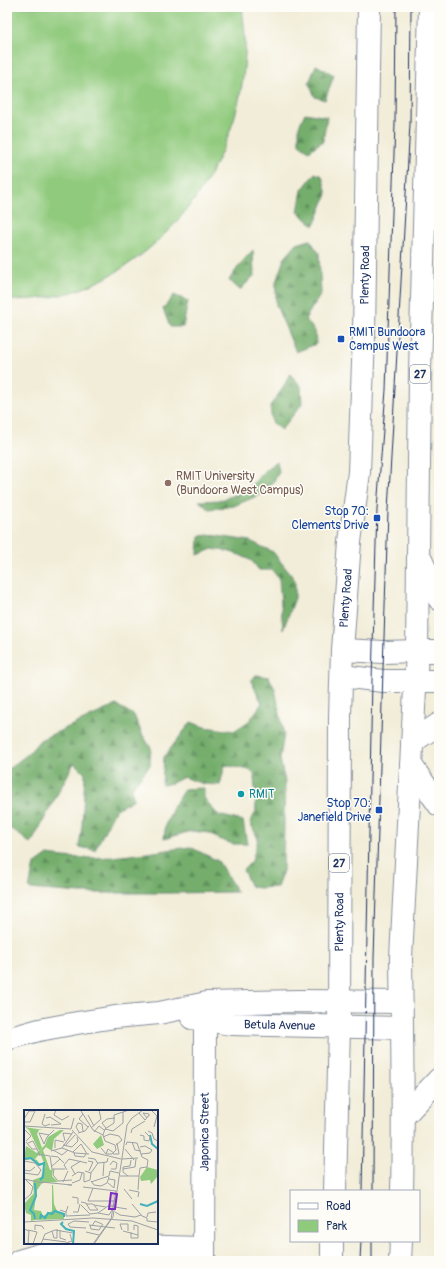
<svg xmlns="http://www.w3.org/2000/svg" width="446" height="1268" viewBox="0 0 446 1268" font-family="Pangolin,sans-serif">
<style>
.forest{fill:url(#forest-firs);stroke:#486e65}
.park{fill:#90ca7d;stroke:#567c6e}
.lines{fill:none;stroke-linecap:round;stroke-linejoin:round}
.minor-casing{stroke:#868e9b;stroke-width:24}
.highway-casing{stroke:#868e9b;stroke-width:24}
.minor{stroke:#fff;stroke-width:22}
.highway{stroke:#fff;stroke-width:22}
.tram{stroke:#1b2f5e;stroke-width:1}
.transit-dot{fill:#1a4fb4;stroke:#fdfcf7;stroke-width:1.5}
.education-dot{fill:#8d6e63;stroke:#fdfcf7;stroke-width:1.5}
.culture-dot{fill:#0f9aa8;stroke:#fdfcf7;stroke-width:1.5}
.labels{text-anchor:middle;stroke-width:3;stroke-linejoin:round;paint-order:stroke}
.shield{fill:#fdfcf7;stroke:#5f6c8c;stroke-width:1}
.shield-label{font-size:11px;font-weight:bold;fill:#1b2f5e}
.street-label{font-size:12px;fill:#1b2f5e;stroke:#fdfcf7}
.transit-label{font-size:12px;fill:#164399;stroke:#fdfcf7;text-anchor:end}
.education-label{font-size:12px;fill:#785e54;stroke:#fdfcf7;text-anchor:start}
.culture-label{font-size:12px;fill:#0d838f;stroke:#fdfcf7;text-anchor:start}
.inset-river{fill:none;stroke:#41b1bc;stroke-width:2}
.inset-road{fill:none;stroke:#9ca1a7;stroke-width:1}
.view{fill:#7b2cbf;fill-opacity:0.15;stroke:#7b2cbf;stroke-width:2}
.inset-edge{fill:none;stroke:#1b2f5e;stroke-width:2}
</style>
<defs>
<pattern id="forest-firs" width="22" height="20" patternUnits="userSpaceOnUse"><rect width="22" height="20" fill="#74ae6c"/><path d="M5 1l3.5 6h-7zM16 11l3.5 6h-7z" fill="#5e8e5c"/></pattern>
</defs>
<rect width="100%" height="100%" fill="#fdfcf7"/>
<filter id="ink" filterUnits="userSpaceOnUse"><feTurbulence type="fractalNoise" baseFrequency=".025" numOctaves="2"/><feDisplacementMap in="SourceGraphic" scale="8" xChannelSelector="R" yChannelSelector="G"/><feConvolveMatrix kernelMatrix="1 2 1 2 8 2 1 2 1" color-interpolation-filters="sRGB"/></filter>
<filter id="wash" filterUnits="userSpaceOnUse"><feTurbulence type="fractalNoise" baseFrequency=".012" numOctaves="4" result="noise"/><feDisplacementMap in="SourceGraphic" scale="16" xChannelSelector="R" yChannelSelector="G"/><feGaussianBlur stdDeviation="0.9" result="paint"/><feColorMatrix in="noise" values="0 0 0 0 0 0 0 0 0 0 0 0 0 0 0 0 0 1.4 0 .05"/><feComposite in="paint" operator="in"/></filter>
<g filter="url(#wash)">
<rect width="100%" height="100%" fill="#f2edd8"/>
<g class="forest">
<path d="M 316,65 L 334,75 L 325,100 L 315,97 L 309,83 Z"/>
<path d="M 305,113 L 327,117 L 323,141 L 309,151 L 299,144 L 299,126 Z"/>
<path d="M 315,173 L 322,176 L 327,194 L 314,226 L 298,212 L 302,190 Z"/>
<path d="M 310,240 L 319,253 L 321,294 L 305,319 L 315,331 L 316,344 L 296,352 L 276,305 L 276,282 L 284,259 L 297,244 Z"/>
<path d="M 253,250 L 254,276 L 240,290 L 229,280 L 241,263 Z"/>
<path d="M 174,295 L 188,301 L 183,327 L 170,327 L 163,309 Z"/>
<path d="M 290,374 L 301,386 L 302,404 L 281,430 L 272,422 L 270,406 L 283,388 Z"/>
<path d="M 277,461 L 279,472 L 272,484 L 261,494 L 234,506 L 209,509 L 199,501 L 221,500 L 239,493 L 252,485 L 266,469 Z"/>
<path d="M 211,535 L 250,541 L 273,552 L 295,580 L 295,598 L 283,630 L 279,579 L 272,570 L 259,570 L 252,561 L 240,555 L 227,551 L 212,549 L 198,555 L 199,536 Z"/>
<path d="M 256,675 L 269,677 L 275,689 L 284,734 L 280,759 L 285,782 L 283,871 L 277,887 L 260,888 L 251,887 L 243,870 L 252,861 L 258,839 L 250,822 L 256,812 L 254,773 L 250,770 L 225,765 L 220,785 L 203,784 L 184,777 L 172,783 L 162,785 L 164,757 L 191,722 L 204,727 L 234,731 L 249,721 L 262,703 L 251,681 Z"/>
<path d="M 116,705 L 134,715 L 142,734 L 151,748 L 150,765 L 131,789 L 134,799 L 115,810 L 95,850 L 79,847 L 82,826 L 85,774 L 74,763 L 31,844 L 12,829 L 7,831 L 7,770 L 28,754 L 40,740 Z"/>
<path d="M 204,788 L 204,798 L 218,815 L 243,821 L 247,844 L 233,844 L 218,839 L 210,833 L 191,831 L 164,839 L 166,823 L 174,806 L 184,789 Z"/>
<path d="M 190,847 L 218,861 L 237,892 L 168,893 L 81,893 L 29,889 L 34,865 L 48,855 C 96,863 142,853 190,847 Z"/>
</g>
<path class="park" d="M 7,7 L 242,7 C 244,23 246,39 245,55 C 241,151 180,245 93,284 C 66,297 36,300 7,300 Z"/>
</g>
<g filter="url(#ink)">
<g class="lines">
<g class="minor-casing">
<g id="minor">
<path d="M 418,553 L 439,599"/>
<path d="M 417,651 L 439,651"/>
<path d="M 416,681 L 439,681"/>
<path d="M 412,742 L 439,724"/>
<path d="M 411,765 L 439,805"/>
<path id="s1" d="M 192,1018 L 232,1024 L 402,1028"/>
<path d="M 7,1039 L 39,1030 L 77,1023 L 115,1017 L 159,1013 L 207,1003 L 300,1001 L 401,1002"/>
<path d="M 404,1116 L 439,1079"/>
<path d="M 19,1261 C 38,1255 56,1250 76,1248 C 118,1244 161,1247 204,1248"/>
<path id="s2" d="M 204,1261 L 205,1029 L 207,1003"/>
</g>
</g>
<g class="highway-casing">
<g id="highway">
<path d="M 342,650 L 384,652 L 417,651"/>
<path d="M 342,676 L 383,681 L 416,681"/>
<path id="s3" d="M 335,1191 L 339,1026 L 340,716 L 342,650 L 350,542 L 359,472 L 364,335 L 369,7"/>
<path d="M 402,1191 C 404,1113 402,1036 401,958 L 417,651 L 420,372 L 430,7"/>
<path d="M 332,1261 L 332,1241"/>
<path d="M 400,1261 L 401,1241"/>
</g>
</g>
<use href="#minor" class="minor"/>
<use href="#highway" class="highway"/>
<g class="tram">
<path d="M 362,1191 L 372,680 L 377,509 L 386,390 L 395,124 L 396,7"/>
<path d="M 373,1191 L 374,958 L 388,510 L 410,124 L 411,7"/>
<path d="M 360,1261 L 361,1241"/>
<path d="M 372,1261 L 372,1241"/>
</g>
</g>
</g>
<g class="transit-dot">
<rect x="337" y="335" width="8" height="8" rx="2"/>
<rect x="373" y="514" width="8" height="8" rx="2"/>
<rect x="375" y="806" width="8" height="8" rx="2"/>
</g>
<circle class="education-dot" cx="168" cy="483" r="4"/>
<circle class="culture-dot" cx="241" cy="794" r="4"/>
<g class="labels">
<g class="shield">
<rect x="410" y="365" width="20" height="18" rx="3"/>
<rect x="329" y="854" width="20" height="18" rx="3"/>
</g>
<g class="shield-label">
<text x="420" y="378">27</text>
<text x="339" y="867">27</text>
</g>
<g class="street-label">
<text dy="4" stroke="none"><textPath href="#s3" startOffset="917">Plenty Road</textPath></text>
<text dy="4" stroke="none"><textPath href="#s3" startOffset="593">Plenty Road</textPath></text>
<text dy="4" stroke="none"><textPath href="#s3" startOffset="269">Plenty Road</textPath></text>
<text dy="4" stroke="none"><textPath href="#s1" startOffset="88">Betula Avenue</textPath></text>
<text dy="4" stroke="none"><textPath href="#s2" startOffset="129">Japonica Street</textPath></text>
</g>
<g class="transit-label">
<text x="349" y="336" text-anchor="start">RMIT Bundoora<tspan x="349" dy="14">Campus West</tspan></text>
<text x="369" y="515">Stop 70:<tspan x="369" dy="14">Clements Drive</tspan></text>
<text x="371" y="807">Stop 70:<tspan x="371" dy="14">Janefield Drive</tspan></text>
</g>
<g class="education-label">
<text x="176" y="480">RMIT University<tspan x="176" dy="14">(Bundoora West Campus)</tspan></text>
</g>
<g class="culture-label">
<text x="249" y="798">RMIT</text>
</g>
</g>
<g transform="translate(24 1110)">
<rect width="134" height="134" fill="#f2edd8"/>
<path d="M 1,17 L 19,20 L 15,20 L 13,24 L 18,38 L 15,41 L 5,20 ZM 19,40 L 26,60 L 29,59 L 28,66 L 34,72 L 18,73 L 13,80 L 10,100 L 17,101 L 19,106 L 28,101 L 28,75 L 37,75 L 29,75 L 30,94 L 33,101 L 40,104 L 40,109 L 11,110 L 6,101 L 10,88 L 9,70 L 17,67 L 21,56 L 19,54 L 15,56 L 12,51 L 8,51 L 7,49 L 2,50 L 0,49 L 7,48 L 13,50 L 15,53 L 20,53 L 16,43 Z" fill="#90ca7d"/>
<path d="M 36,20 L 40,20 L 30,29 L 28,41 L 22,37 L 10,50 L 7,48 L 0,49 L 2,36 L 13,43 L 21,35 L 24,27 ZM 77,25 L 80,35 L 73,39 L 69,34 ZM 123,57 L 134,60 L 133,67 L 127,74 L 126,70 L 117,71 L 116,67 ZM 11,82 L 10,94 L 6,101 L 10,104 L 11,110 L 7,111 L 7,105 L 2,103 L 0,94 Z" fill="#90ca7d"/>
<path class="inset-river" d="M 126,25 L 128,34 L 134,39M 0,49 L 7,48 L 15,55 L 20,53 L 19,67 L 16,70M 11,73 L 12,86 L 6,100 L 10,104 L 11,109M 116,94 L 123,96 L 134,91M 16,109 L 17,105 L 21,108 L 24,103 L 28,104 L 31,101 L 40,104 L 40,107M 39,112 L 37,114 L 42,119 L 50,121 L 49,134"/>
<path class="inset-road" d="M 32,0 L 30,5 L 38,10 L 45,6M 127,0 L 133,6 L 130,17M 57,1 L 69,20 L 79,25 L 81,31M 115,3 L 121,10 L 122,9 L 124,6 L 125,6 L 125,4 L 119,3 L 123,8M 21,4 L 18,14 L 21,16 L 26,14M 59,4 L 55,9 L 64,17M 64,5 L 70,16M 90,5 L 105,0M 22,8 L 26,7 L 37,14 L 27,15M 0,9 L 5,1 L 10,1M 0,12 L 6,12 L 11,1M 0,16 L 47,19 L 50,8M 67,18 L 77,9 L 75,0M 82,18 L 78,13 L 83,9 L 91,8M 0,19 L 7,26 L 2,31M 81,19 L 89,21 L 99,13 L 99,2M 48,20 L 68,42 L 97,49M 124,21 L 128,23 L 130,29 L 134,31M 55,22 L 52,17 L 54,13 L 58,14 L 59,21M 70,22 L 75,16 L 80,20M 54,23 L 61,21 L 65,16M 107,23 L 108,19 L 121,11M 79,25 L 81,19 L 90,13 L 90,5M 116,25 L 120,26 L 120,30 L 125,31 L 126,27 L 121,22M 79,27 L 86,24 L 95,26 L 98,30 L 92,35M 41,31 L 39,23 L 48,24M 2,32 L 8,39 L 13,39 L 16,46M 108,32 L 111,40 L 117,41M 4,33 L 9,31 L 13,39M 20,34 L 15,23 L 25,25M 20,34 L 23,27 L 30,20M 39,35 L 48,37 L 54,31 L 53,27M 102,35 L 103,32 L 113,33 L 118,47M 41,36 L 51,25M 116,37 L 121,36 L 128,40 L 126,43 L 117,44M 31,38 L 31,30 L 40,32M 38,38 L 51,43 L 65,44M 77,38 L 82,44 L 88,44 L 92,40 L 91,35 L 81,31M 101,39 L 110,50M 29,40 L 38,45 L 44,40M 27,41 L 38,38 L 49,22M 49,42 L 57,34 L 63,44M 50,43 L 51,46 L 60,47 L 62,44M 13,44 L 26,46M 82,44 L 84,39 L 90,43M 89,44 L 95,44 L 93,33M 26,46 L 28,59 L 41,59M 27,46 L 34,47 L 40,53M 118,47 L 124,50 L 123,57M 64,48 L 71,49 L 74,54M 98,49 L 114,48M 0,51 L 11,53 L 17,60 L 14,65 L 0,63M 64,51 L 69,52 L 65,61M 86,55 L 89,51 L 93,53 L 92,59 L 87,59M 27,57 L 36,49M 30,59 L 29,65 L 34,71 L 48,70M 99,59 L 111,57 L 112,49M 0,60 L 6,61 L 11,57M 43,60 L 40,55 L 45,49 L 63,53M 61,61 L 67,63 L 74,53 L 83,52 L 84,48M 51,64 L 47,57 L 57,51M 48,66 L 54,62 L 60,63 L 60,72M 79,66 L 80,52M 96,66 L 115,66M 104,66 L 99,62 L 99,57 L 106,56 L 107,50M 115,66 L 116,58 L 123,57M 0,69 L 19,73M 67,71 L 70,75 L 77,76 L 83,73 L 85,67M 17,72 L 48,75 L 44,75M 39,72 L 44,61M 60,72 L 66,70 L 67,63M 67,72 L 85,66 L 86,61 L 95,63M 48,73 L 56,70 L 58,63M 84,73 L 90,78 L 91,70 L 85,69M 59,77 L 92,81M 69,78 L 64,91 L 91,91M 100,79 L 108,89M 105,80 L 115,82 L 114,87M 114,80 L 115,66M 48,87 L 54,88 L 54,94M 0,90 L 7,84 L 9,77 L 1,69M 57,92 L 62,93 L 66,100 L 74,100M 62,94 L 69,94 L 74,100M 108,94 L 118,106 L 123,108M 57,95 L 66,104M 70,95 L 82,97M 91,97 L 103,99M 36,100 L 42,102 L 44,96M 42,102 L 42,106 L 66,105M 49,102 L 54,102 L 56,94M 91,102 L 96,105 L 111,107 L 117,105M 74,103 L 85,105 L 88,100M 66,104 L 74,103 L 84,96 L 90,96M 123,107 L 124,103 L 132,102M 123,108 L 123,111 L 134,112M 0,112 L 69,108 L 108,111 L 134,120M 65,115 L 91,118M 66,115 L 67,119 L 75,120 L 79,114M 68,116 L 71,111 L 78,114M 62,118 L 46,117 L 44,114 L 50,111 L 65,112M 0,119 L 5,121 L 4,134M 4,120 L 13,122 L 9,134M 11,120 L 11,115 L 18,116 L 20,119M 36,120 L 36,128 L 42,130M 98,120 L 96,114 L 104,114 L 104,121M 110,120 L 110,115 L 114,116 L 114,119M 28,121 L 30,128 L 33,128 L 33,119M 99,121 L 114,125M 62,122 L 75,125M 107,122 L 107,128 L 114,128 L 114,119M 19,129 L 42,132M 42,133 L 48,131 L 46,124M 17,134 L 21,124 L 31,120 L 49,123M 69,134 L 87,109 L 92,81M 70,134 L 89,107 L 103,15 L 108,8 L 119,0"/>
<path class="view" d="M 87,83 L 93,84 L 91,99 L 85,99 Z"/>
<rect width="134" height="134" class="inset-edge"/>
</g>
<rect width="446" height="1268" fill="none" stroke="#fdfcf7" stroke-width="24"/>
<rect x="290" y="1190" width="130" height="52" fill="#fdfcf7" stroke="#a3aaba"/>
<rect x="298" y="1203" width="20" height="6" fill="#ffffff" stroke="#a3aaba"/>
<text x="326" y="1210" font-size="12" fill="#1b2f5e">Road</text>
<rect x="298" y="1220" width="20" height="12" fill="#90ca7d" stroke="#a3aaba"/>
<text x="326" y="1230" font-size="12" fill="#1b2f5e">Park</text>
</svg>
